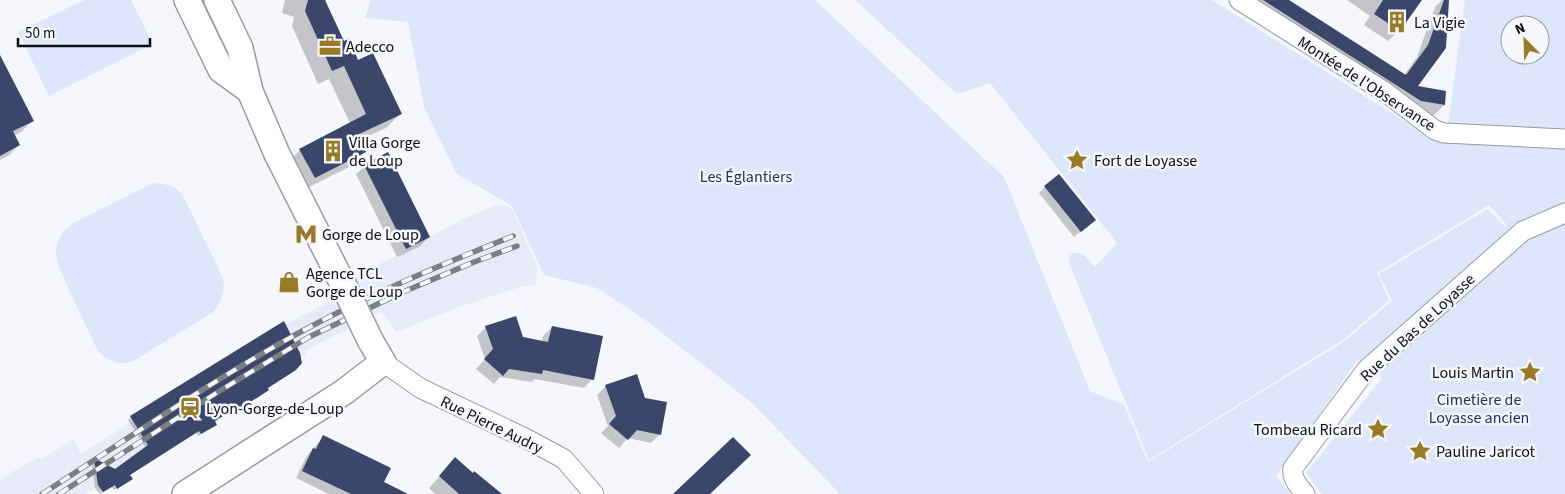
<svg xmlns="http://www.w3.org/2000/svg" width="1565" height="494" viewBox="0 0 1565 494" font-family="'Source Sans 3',sans-serif">
<style>
.built{fill:#e7ebf7}
.green{fill:#dee6fb;fill-rule:evenodd}
.shadow{fill:#0003}
.building{fill:#3a466a}
.lines{fill:none;stroke-linecap:round;stroke-linejoin:round}
.minor-casing{stroke:#999b9f;stroke-width:21}
.major-casing{stroke:#999b9f;stroke-width:28}
.minor{stroke:#fff;stroke-width:19}
.major{stroke:#fff;stroke-width:25}
.rail-casing{stroke:#7d7e81;stroke-width:5.5}
.rail{stroke:#f5f7fc;stroke-width:4;stroke-dasharray:11;stroke-linecap:butt}
.major-bridge-casing{stroke:#999b9f;stroke-width:28;stroke-linecap:butt}
.major-bridge{stroke:#fff;stroke-width:25}
.labels{text-anchor:middle;stroke-width:5;stroke-linejoin:round;paint-order:stroke}
.poi-label{font-size:16px;fill:#0e0e10;stroke:#f5f7fc;text-anchor:start}
.street-label{font-size:16px;fill:#0e0e10;stroke:#f5f7fc}
.park-label{font-size:16px;fill:#223064;stroke:#f5f7fc}
</style>
<rect width="100%" height="100%" fill="#f5f7fc"/>
<path class="built" d="M 498,205 L 505,205 L 512,209 L 537,266 L 536,285 L 520,287 L 465,305 L 396,332 L 382,312 L 304,351 L 306,355 L 301,358 L 85,494 L 0,494 L 0,480 L 22,466 L 40,457 L 42,459 L 74,439 L 81,454 L 286,324 L 331,301 L 333,304 L 349,296 L 343,281 L 407,251 L 406,249 L 469,216 Z"/>
<g class="green">
<path d="M 84,0 L 131,0 L 153,44 L 49,96 L 18,32 Z"/>
<path d="M 371,0 L 815,0 L 1004,177 L 1090,391 L 1124,405 L 1148,462 L 1345,341 L 1392,301 L 1379,274 L 1488,209 L 1505,227 L 1507,225 L 1489,205 L 1377,273 L 1389,300 L 1344,339 L 1149,460 L 1069,263 L 1070,255 C 1082,248 1088,260 1095,267 L 1117,243 L 990,83 L 957,94 L 855,0 L 1212,0 L 1428,136 L 1446,140 L 1465,0 L 1565,0 L 1565,494 L 1322,494 L 1306,473 L 1382,378 L 1358,359 L 1276,476 L 1291,494 L 840,494 L 751,402 L 644,319 L 597,288 L 544,275 L 512,206 L 457,174 L 424,107 L 408,22 L 365,18 ZM 1510,25 L 1540,25 L 1540,55 L 1510,55 Z"/>
<path d="M 157,183 L 173,186 L 182,194 L 223,278 C 225,291 222,303 212,313 L 133,361 C 118,366 104,361 96,347 L 59,268 C 53,247 56,237 73,223 L 149,185 Z"/>
</g>
<g class="shadow">
<path d="M 285,0 L 326,0 L 325,3 L 344,42 L 357,62 L 400,114 L 386,128 L 359,140 L 365,152 L 351,166 L 301,191 L 286,164 L 300,150 L 350,123 L 329,79 L 318,84 L 292,26 L 294,17 L 282,13 Z"/>
<path d="M 1235,0 L 1287,0 L 1404,75 L 1417,57 L 1435,7 L 1442,0 L 1447,0 L 1415,87 L 1444,105 L 1433,116 L 1410,112 Z"/>
<path d="M 1347,0 L 1420,0 L 1399,31 L 1388,41 L 1364,25 L 1370,16 Z"/>
<path d="M 0,58 L 32,121 L 21,132 L 14,136 L 19,145 L 8,156 L 0,160 Z"/>
<path d="M 365,166 L 429,237 L 420,246 L 397,257 L 356,174 Z"/>
<path d="M 1045,187 L 1095,220 L 1074,237 L 1039,193 Z"/>
<path d="M 486,327 L 542,342 L 543,336 L 552,327 L 592,379 L 584,388 L 535,379 L 532,382 L 500,377 L 494,384 L 476,369 L 485,359 L 477,336 Z"/>
<path d="M 606,386 L 660,434 L 651,443 L 628,438 L 619,448 L 601,433 L 608,426 L 597,395 Z"/>
<path d="M 267,388 L 268,390 L 265,393 L 238,410 L 236,407 L 214,422 L 212,427 L 198,436 L 196,433 L 129,475 L 129,481 L 114,490 L 112,487 L 100,494 L 95,488 L 92,462 L 95,460 L 115,470 L 146,448 L 128,420 L 131,417 Z"/>
<path d="M 323,437 L 382,483 L 405,494 L 329,494 L 296,478 L 306,457 Z"/>
<path d="M 455,459 L 500,494 L 435,494 L 429,488 Z"/>
</g>
<g class="building">
<path d="M 308,0 L 325,0 L 344,41 L 349,39 L 358,60 L 373,53 L 402,114 L 357,135 L 366,152 L 315,178 L 299,149 L 366,114 L 344,66 L 332,71 L 305,11 Z"/>
<path d="M 1263,0 L 1289,0 L 1406,75 L 1428,45 L 1444,0 L 1449,0 L 1446,48 L 1418,86 L 1446,91 L 1445,105 L 1421,101 Z"/>
<path d="M 1383,0 L 1422,0 L 1400,31 L 1374,14 Z"/>
<path d="M 0,55 L 34,121 L 13,131 L 20,145 L 0,156 Z"/>
<path d="M 388,152 L 430,237 L 406,249 L 364,165 Z"/>
<path d="M 1059,174 L 1096,220 L 1081,232 L 1044,186 Z"/>
<path d="M 516,316 L 523,337 L 548,342 L 552,326 L 603,336 L 594,380 L 543,370 L 542,374 L 509,369 L 503,376 L 484,359 L 493,349 L 485,326 Z"/>
<path d="M 284,321 L 300,353 L 302,363 L 296,370 L 268,388 L 269,390 L 241,408 L 239,406 L 215,421 L 217,425 L 201,434 L 199,431 L 130,475 L 133,479 L 117,489 L 115,485 L 103,492 L 98,485 L 94,458 L 115,469 L 148,445 L 130,416 Z"/>
<path d="M 637,374 L 645,398 L 667,402 L 661,435 L 637,430 L 628,440 L 609,424 L 616,416 L 605,385 Z"/>
<path d="M 323,435 L 391,468 L 384,482 L 408,494 L 351,494 L 302,471 L 313,448 L 316,449 Z"/>
<path d="M 733,437 L 751,455 L 710,494 L 673,494 Z"/>
<path d="M 455,457 L 473,473 L 474,471 L 502,494 L 459,494 L 439,476 Z"/>
</g>
<g class="lines">
<g class="minor-casing">
<g id="minor">
<path d="M 1239,0 L 1385,92 L 1435,130 L 1444,133 L 1565,139"/>
<path d="M 383,362 L 420,388 L 527,439 L 564,459 L 594,494"/>
<path d="M 1305,494 C 1299,486 1291,479 1293,468 L 1367,369 L 1523,231 L 1565,213"/>
</g>
</g>
<g class="major-casing">
<g id="major">
<path d="M 187,0 L 221,70 L 250,91"/>
<path d="M 217,0 L 240,48 L 250,91 L 277,154 L 347,292"/>
<path d="M 185,494 L 344,392 L 383,362 L 370,340"/>
</g>
</g>
<use href="#minor" class="minor"/>
<use href="#major" class="major"/>
<g class="rail-casing">
<g id="rail">
<path d="M 42,494 C 129,438 215,378 306,329 C 373,293 443,264 513,236"/>
<path d="M 59,494 L 221,390 L 309,337 L 403,292 L 474,262 L 517,246"/>
</g>
</g>
<use href="#rail" class="rail"/>
<g class="major-bridge-casing">
<path id="major-bridge" d="M 347,292 L 370,340"/>
</g>
<use href="#major-bridge" class="major-bridge"/>
</g>
<defs>
<g id="building-bare" transform="scale(1.725)"><path d="M-4-6H4V6H1V3H-1V6H-4ZM-2.5-4.3h1.7v1.8h-1.7ZM.8-4.3h1.7v1.8H.8ZM-2.5-1h1.7V.8h-1.7ZM.8-1h1.7V.8H.8Z" fill="#987b24" stroke="#f5f7fc" stroke-width="2.5" paint-order="stroke"/></g>
<g id="office-bare" transform="scale(1.725)"><path d="M-6-3h4V-5.5h4V-3h4V5H-6ZM-1-4.5V-3h2v-1.5ZM-6 0V1H6V0Z" fill="#987b24" stroke="#f5f7fc" stroke-width="2.5" paint-order="stroke"/></g>
<g id="sight-bare" transform="scale(1.725)"><path d="M0-6L1.8-2.2L6-1.7L2.9 1.2L3.7 5.4L0 3.3L-3.7 5.4L-2.9 1.2L-6-1.7L-1.8-2.2Z" fill="#987b24" stroke="#f5f7fc" stroke-width="2.5" paint-order="stroke"/></g>
<g id="metro-bare" transform="scale(1.725)"><path d="M-5.5 5V-5H-3L0 0L3-5H5.5V5H3V-.5L0 4L-3-.5V5Z" fill="#987b24" stroke="#f5f7fc" stroke-width="2.5" paint-order="stroke"/></g>
<g id="shop-bare" transform="scale(1.725)"><path d="M-5-2.5h2.3a2.7 3.5 0 0 1 5.4 0H5L5.5 6h-11ZM-1.5-2.5h3a1.5 2.3 0 0 0-3 0Z" fill="#987b24" stroke="#f5f7fc" stroke-width="2.5" paint-order="stroke"/></g>
<g id="station-bare" transform="scale(1.725)"><path d="M-3-6H3Q5-6 5-4V2Q5 4 3 4L4.5 6H3L1.5 4h-3L-3 6H-4.5L-3 4Q-5 4-5 2V-4Q-5-6-3-6ZM-3.5-4v3h7v-3ZM-3.5 1v1.5H-2V1ZM2 1v1.5H3.5V1Z" fill="#987b24" stroke="#f5f7fc" stroke-width="2.5" paint-order="stroke"/></g>
</defs>
<g fill-rule="evenodd">
<use href="#building-bare" x="1397" y="22"/>
<use href="#office-bare" x="330" y="46"/>
<use href="#building-bare" x="333" y="151"/>
<use href="#sight-bare" x="1077" y="160"/>
<use href="#metro-bare" x="306" y="234"/>
<use href="#shop-bare" x="289" y="282"/>
<use href="#sight-bare" x="1530" y="372"/>
<use href="#station-bare" x="190" y="408"/>
<use href="#sight-bare" x="1378" y="429"/>
<use href="#sight-bare" x="1420" y="451"/>
</g>
<g class="labels">
<g class="poi-label">
<text x="1414" y="28">La Vigie</text>
<text x="346" y="52">Adecco</text>
<text x="349" y="148">Villa Gorge<tspan x="349" dy="18">de Loup</tspan></text>
<text x="1094" y="166">Fort de Loyasse</text>
<text x="322" y="240">Gorge de Loup</text>
<text x="306" y="279">Agence TCL<tspan x="306" dy="18">Gorge de Loup</tspan></text>
<text x="1514" y="378" text-anchor="end">Louis Martin</text>
<text x="206" y="414">Lyon-Gorge-de-Loup</text>
<text x="1362" y="435" text-anchor="end">Tombeau Ricard</text>
<text x="1436" y="457">Pauline Jaricot</text>
</g>
<g class="street-label">
<text transform="translate(1367 83) rotate(33)" y="6">Montée de l'Observance</text>
<text transform="translate(1417 327) rotate(-43)" y="6">Rue du Bas de Loyasse</text>
<text transform="translate(492 424) rotate(26)" y="6">Rue Pierre Audry</text>
</g>
<g class="park-label">
<text x="746" y="182">Les Églantiers</text>
<text x="1479" y="405">Cimetière de<tspan x="1479" dy="18">Loyasse ancien</tspan></text>
</g>
</g>
<g transform="translate(1525 40) rotate(337)"><circle r="24" fill="#f5f7fc" stroke="#999a9e"/>
<path d="M0-4L9 19L0 12L-9 19Z" fill="#987b24"/>
<text y="-8" font-size="14" font-weight="bold" text-anchor="middle" fill="#0e0e10">N</text>
</g>
<path d="M18 38v8h132v-8" fill="none" stroke="#0e0e10" stroke-width="2.5"/>
<text x="25" y="38" font-size="15" fill="#0e0e10" stroke="#f5f7fc" stroke-width="4" paint-order="stroke">50 m</text>
</svg>
